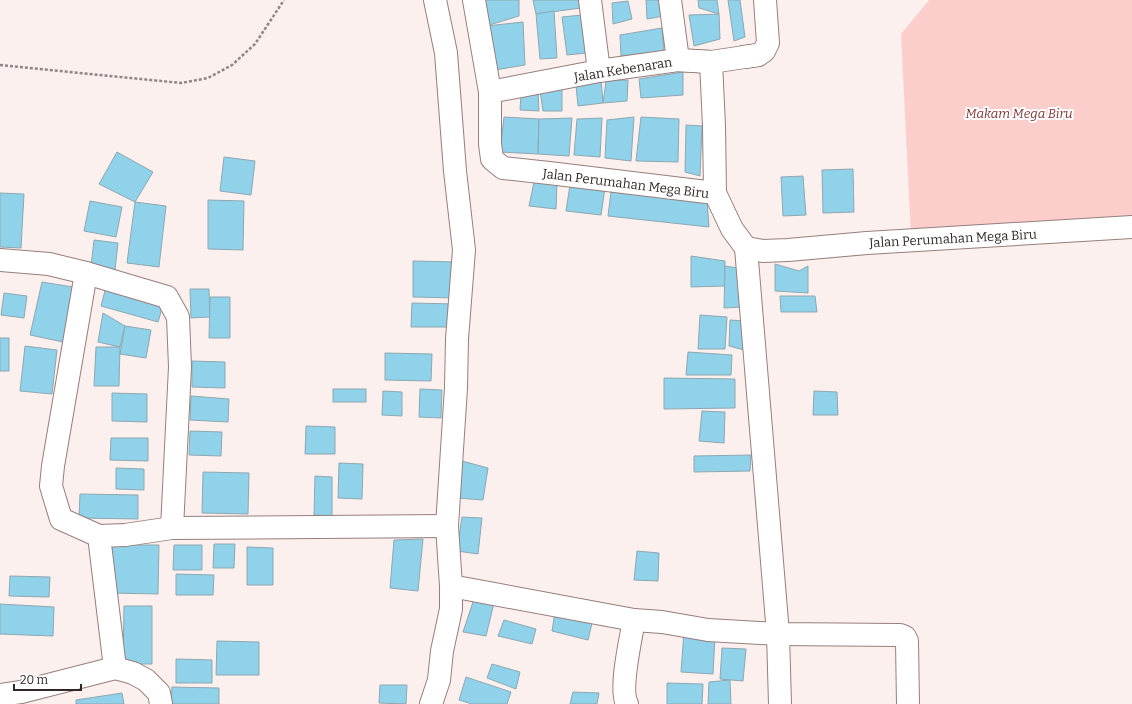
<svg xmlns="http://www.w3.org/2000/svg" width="1132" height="704" viewBox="0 0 1132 704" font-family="Bitter,serif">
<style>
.green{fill:#fbcecb}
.building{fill:#8fd2e9;stroke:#8ea7b0}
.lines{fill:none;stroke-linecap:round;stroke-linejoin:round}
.street-casing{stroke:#977e7c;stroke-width:24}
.path{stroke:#908584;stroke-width:2.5;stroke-dasharray:3 2;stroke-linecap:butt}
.street{stroke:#fff;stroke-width:22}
.labels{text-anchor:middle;stroke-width:4;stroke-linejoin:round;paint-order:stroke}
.street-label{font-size:13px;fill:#312726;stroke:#fff}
.park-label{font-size:13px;font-style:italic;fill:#813635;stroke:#fff}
</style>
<rect width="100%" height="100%" fill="#fcf0ef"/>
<path class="green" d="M 929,0 L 1132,0 L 1132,217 L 911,237 L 901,34 Z"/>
<g class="building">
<path d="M 482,0 L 519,0 L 519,16 L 486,26 Z"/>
<path d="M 533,0 L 580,0 L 581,8 L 536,14 Z"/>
<path d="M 646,0 L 662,0 L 664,16 L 647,19 Z"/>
<path d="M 698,0 L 717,0 L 719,14 L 699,8 Z"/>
<path d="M 728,0 L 740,0 L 745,37 L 734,41 Z"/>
<path d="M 628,1 L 632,19 L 613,24 L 612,3 Z"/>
<path d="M 554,11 L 557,58 L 540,59 L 536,14 Z"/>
<path d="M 719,14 L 720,39 L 694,46 L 689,15 Z"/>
<path d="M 582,15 L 587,53 L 567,55 L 562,17 Z"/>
<path d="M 523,22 L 525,65 L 489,71 L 486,26 Z"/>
<path d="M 662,28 L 664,51 L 621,56 L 620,35 Z"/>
<path d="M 683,72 L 683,95 L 641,98 L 639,79 Z"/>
<path d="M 601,79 L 603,103 L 578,106 L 576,85 Z"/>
<path d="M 628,80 L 627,101 L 603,103 L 606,81 Z"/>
<path d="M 562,88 L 562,111 L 543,111 L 540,90 Z"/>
<path d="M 538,92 L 539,111 L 520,110 L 521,94 Z"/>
<path d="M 504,117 L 539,119 L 538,154 L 500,152 Z"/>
<path d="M 634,117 L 631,161 L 605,158 L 607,120 Z"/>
<path d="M 641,117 L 679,119 L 678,162 L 636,161 Z"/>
<path d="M 572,118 L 569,156 L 538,154 L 539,119 Z"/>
<path d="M 602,118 L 600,157 L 574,155 L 577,119 Z"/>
<path d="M 686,125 L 702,126 L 700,176 L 685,172 Z"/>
<path d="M 117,152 L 153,172 L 135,202 L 99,184 Z"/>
<path d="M 224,157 L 255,161 L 251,195 L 220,191 Z"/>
<path d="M 853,169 L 854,212 L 823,213 L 822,170 Z"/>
<path d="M 803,176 L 806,215 L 783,216 L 781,177 Z"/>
<path d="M 534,182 L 557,183 L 556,209 L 529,206 Z"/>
<path d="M 570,185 L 605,188 L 601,215 L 566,211 Z"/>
<path d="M 611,192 L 707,200 L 709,227 L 608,216 Z"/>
<path d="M 0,193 L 24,194 L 21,248 L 0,247 Z"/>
<path d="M 208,200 L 244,201 L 243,250 L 208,249 Z"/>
<path d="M 90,201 L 122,207 L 116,237 L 84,231 Z"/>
<path d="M 135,202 L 166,206 L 159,267 L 127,263 Z"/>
<path d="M 94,240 L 118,243 L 115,270 L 91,267 Z"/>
<path d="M 691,256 L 725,261 L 725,286 L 691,287 Z"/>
<path d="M 413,261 L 457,262 L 456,298 L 413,297 Z"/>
<path d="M 775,264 L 799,271 L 808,266 L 808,293 L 775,291 Z"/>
<path d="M 725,266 L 744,269 L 744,307 L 724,308 Z"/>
<path d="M 42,282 L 79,288 L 63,342 L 30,335 Z"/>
<path d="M 106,287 L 164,302 L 158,322 L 101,306 Z"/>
<path d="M 190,289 L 209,289 L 210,317 L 191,318 Z"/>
<path d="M 4,293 L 27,296 L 24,318 L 1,315 Z"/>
<path d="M 780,296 L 815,296 L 817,312 L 781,312 Z"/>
<path d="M 210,297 L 230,297 L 230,338 L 209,338 Z"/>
<path d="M 412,303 L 455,304 L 455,327 L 411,327 Z"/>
<path d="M 103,313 L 125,326 L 120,347 L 98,342 Z"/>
<path d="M 700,315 L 727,317 L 725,349 L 698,349 Z"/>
<path d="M 730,320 L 745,321 L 744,350 L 729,346 Z"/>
<path d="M 125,326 L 151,330 L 146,358 L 120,354 Z"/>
<rect x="0" y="338" width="9" height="33"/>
<path d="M 25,346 L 57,350 L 52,394 L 20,391 Z"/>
<path d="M 96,347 L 120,347 L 119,386 L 94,386 Z"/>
<path d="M 688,352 L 732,355 L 731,375 L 686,375 Z"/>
<path d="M 385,353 L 432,354 L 431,381 L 385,380 Z"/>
<path d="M 192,361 L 225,362 L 225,388 L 192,387 Z"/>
<path d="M 664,378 L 735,379 L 735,408 L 664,409 Z"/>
<rect x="333" y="389" width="33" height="13"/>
<path d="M 420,389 L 442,390 L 441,418 L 419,417 Z"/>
<path d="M 383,391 L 402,392 L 402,416 L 382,415 Z"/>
<path d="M 814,391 L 837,392 L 838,415 L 813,415 Z"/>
<path d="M 112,393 L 147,394 L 147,422 L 112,421 Z"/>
<path d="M 191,396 L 229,399 L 228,422 L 190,420 Z"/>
<path d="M 702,411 L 725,412 L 724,443 L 699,441 Z"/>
<path d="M 306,426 L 335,427 L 335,454 L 305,454 Z"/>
<path d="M 190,431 L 222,432 L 221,456 L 189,455 Z"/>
<path d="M 111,438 L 148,438 L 148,461 L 110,460 Z"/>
<path d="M 751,455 L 750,471 L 694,472 L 694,456 Z"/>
<path d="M 462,461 L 488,468 L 483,500 L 457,498 Z"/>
<path d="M 339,463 L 363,464 L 362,499 L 338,498 Z"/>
<path d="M 116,468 L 144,469 L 144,490 L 116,489 Z"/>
<path d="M 203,472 L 249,473 L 248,514 L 202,513 Z"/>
<path d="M 315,476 L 332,477 L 332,516 L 314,515 Z"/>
<path d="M 80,494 L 138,495 L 138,519 L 79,518 Z"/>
<path d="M 462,517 L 482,518 L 478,554 L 457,551 Z"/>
<path d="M 423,539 L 418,591 L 390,588 L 394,540 Z"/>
<path d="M 214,544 L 235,544 L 234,568 L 213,568 Z"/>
<path d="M 111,545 L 159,545 L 158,594 L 110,593 Z"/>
<path d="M 174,545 L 202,545 L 202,570 L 173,570 Z"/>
<path d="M 247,547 L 273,548 L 273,585 L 247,585 Z"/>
<path d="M 637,551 L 659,553 L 658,581 L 634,580 Z"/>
<path d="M 176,574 L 214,575 L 213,595 L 176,595 Z"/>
<path d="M 10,576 L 50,577 L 49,597 L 9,596 Z"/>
<path d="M 475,596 L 495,599 L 486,636 L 463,632 Z"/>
<path d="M 0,604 L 54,607 L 53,636 L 0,634 Z"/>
<path d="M 124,606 L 152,606 L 152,664 L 123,664 Z"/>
<path d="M 555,612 L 593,619 L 588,640 L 552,631 Z"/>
<path d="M 504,620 L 536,629 L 532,644 L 498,636 Z"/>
<path d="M 684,631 L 715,636 L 713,674 L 681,672 Z"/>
<path d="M 217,641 L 259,642 L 259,675 L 216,675 Z"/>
<path d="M 722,648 L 746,649 L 743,681 L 720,679 Z"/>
<path d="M 176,659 L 212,660 L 212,683 L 176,683 Z"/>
<path d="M 492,664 L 520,672 L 516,689 L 487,678 Z"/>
<path d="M 466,677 L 511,692 L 507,704 L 472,704 L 459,700 Z"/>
<path d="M 730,680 L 731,704 L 708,704 L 709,682 Z"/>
<path d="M 667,683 L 703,684 L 702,704 L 667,704 Z"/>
<path d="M 380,685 L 407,685 L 406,704 L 379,703 Z"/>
<path d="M 172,687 L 219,688 L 219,704 L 171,704 Z"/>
<path d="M 573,692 L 599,693 L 597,704 L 570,704 Z"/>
<path d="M 122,693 L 124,704 L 76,704 L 76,700 Z"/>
</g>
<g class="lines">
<g class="street-casing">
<g id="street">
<path d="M 474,0 L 490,92 L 490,144 L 492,159 L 503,168 L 549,173 L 715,193 L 732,229 L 746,248 L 763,251 L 788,250 L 867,243 L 1132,227"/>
<path d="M 590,0 L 599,71"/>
<path d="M 670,0 L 678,60 L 711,62 L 714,126 L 715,193"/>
<path d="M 744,57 L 758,55 L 764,51 L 768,43 L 765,0"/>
<path d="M 490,92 L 599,71 L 678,60 L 711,62 L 758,55"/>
<path d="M 746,248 L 778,634 L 780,704"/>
<path d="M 0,260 L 49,264 L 86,273 L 167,297 L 178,317 L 180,367 L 172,528"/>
<path d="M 86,273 L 53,466 L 51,486 L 61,519 L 99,536"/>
<path d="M 451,586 L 634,620 L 662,622 L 708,630 L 778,634 L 900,635 L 905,637 L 907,641 L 908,704"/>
<path d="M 115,668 L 133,673 L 146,680 L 159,693 L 161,704"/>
<path d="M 0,695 L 21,692 L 115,668 L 99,536 L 125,535 L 172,528 L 447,526"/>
<path d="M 431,704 L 439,680 L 442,651 L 451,609 L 451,586 L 447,526 L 456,388 L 457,339 L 464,250 L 455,171 L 446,53 L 435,0"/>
<path d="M 627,704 C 619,689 631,638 634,620"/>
</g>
</g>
<path class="path" d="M 0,65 L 181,83 L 208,78 L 232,65 L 255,44 L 284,0"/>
<use href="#street" class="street"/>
</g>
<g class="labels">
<g class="street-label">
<text transform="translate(623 69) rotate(-9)" y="5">Jalan Kebenaran</text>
<text transform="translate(626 183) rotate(7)" y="5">Jalan Perumahan Mega Biru</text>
<text transform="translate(953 238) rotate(-3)" y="5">Jalan Perumahan Mega Biru</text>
</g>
<g class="park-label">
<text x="1019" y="118">Makam Mega Biru</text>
</g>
</g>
<path d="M14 684v6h67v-6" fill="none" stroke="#312726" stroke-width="2"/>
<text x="20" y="684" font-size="12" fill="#312726" stroke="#ffffff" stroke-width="3" paint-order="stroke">20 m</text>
</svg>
